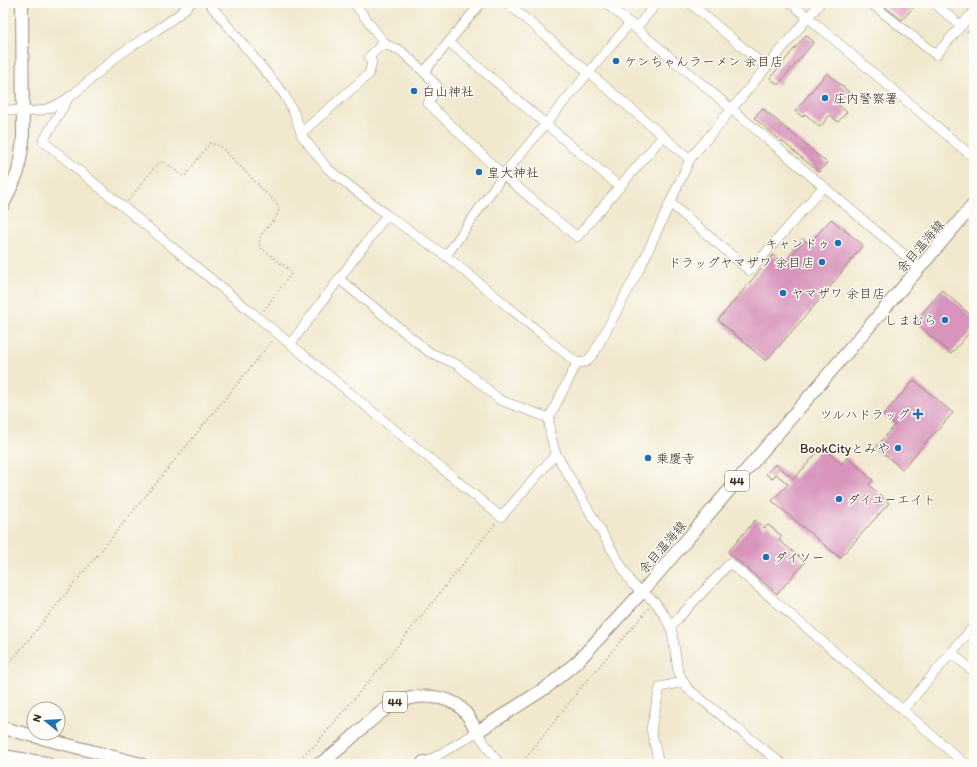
<svg xmlns="http://www.w3.org/2000/svg" width="977" height="767" viewBox="0 0 977 767" font-family="Itim,'Klee One',sans-serif">
<style>
.building{fill:#d894bc}
.lines{fill:none;stroke-linecap:round;stroke-linejoin:round}
.minor-casing{stroke:#968976;stroke-width:10}
.major-casing{stroke:#968976;stroke-width:14}
.highway-casing{stroke:#968976;stroke-width:16}
.path{stroke:#968976;stroke-width:1.5;stroke-dasharray:1 3;stroke-linecap:butt}
.minor{stroke:#fff;stroke-width:9}
.major{stroke:#fff;stroke-width:12}
.highway{stroke:#fff;stroke-width:14}
.poi-dot{fill:#1f6fb2;stroke:#fdfcf7;stroke-width:1.5}
.labels{text-anchor:middle;stroke-width:3;stroke-linejoin:round;paint-order:stroke}
.shield{fill:#fdfcf7;stroke:#75695f;stroke-width:1}
.shield-label{font-size:12px;font-weight:bold;fill:#3b2a1e}
.poi-label{font-size:13px;fill:#3b2a1e;stroke:#fdfcf7;text-anchor:start}
.street-label{font-size:13px;fill:#3b2a1e;stroke:#fdfcf7}
</style>
<rect width="100%" height="100%" fill="#fdfcf7"/>
<filter id="ink" filterUnits="userSpaceOnUse"><feTurbulence type="fractalNoise" baseFrequency=".025" numOctaves="2"/><feDisplacementMap in="SourceGraphic" scale="8" xChannelSelector="R" yChannelSelector="G"/><feConvolveMatrix kernelMatrix="1 2 1 2 8 2 1 2 1" color-interpolation-filters="sRGB"/></filter>
<filter id="wash" filterUnits="userSpaceOnUse"><feTurbulence type="fractalNoise" baseFrequency=".012" numOctaves="4" result="noise"/><feDisplacementMap in="SourceGraphic" scale="16" xChannelSelector="R" yChannelSelector="G"/><feGaussianBlur stdDeviation="0.9" result="paint"/><feColorMatrix in="noise" values="0 0 0 0 0 0 0 0 0 0 0 0 0 0 0 0 0 1.4 0 .05"/><feComposite in="paint" operator="in"/></filter>
<g filter="url(#wash)">
<rect width="100%" height="100%" fill="#f1e8ce"/>
<g id="blocks">
<g class="building">
<path d="M 888,3 L 917,3 L 902,20 L 885,7 Z"/>
<path d="M 806,35 L 814,42 L 778,85 L 770,78 Z"/>
<path d="M 827,73 L 849,92 L 838,105 L 847,112 L 838,122 L 830,115 L 820,127 L 805,114 L 802,117 L 795,111 Z"/>
<path d="M 762,108 L 827,163 L 819,172 L 754,118 Z"/>
<path d="M 831,219 L 863,245 L 822,297 L 766,361 L 718,320 L 773,255 L 784,264 L 804,240 L 809,244 Z"/>
<path d="M 942,290 L 974,318 L 974,327 L 951,354 L 915,322 Z"/>
<path d="M 914,380 L 953,413 L 902,469 L 876,447 L 895,425 L 883,415 Z"/>
<path d="M 822,447 L 842,464 L 847,457 L 873,480 L 869,485 L 889,503 L 840,558 L 772,501 L 788,484 L 776,474 L 772,479 L 766,474 L 775,464 L 794,479 Z"/>
<path d="M 755,520 L 764,528 L 768,525 L 782,536 L 779,540 L 805,562 L 777,594 L 728,552 Z"/>
</g>
</g>
</g>
<g filter="url(#ink)">
<use href="#blocks" fill-opacity="0" stroke="#968976" stroke-width="1"/>
<g class="lines">
<g class="minor-casing">
<g id="minor">
<path d="M 209,3 L 284,94 L 295,115 L 302,136 L 328,169 L 387,215 L 446,256 L 577,363 L 586,362 L 594,353 L 642,264 L 690,159 L 820,3"/>
<path d="M 354,3 L 386,45 L 400,50 L 424,72"/>
<path d="M 481,3 L 424,72 L 438,87 L 428,103 L 503,175 L 577,237 L 663,136"/>
<path d="M 507,3 L 690,159"/>
<path d="M 606,3 L 920,268"/>
<path d="M 690,3 L 766,67"/>
<path d="M 791,3 L 974,158"/>
<path d="M 871,3 L 936,55 L 974,11"/>
<path d="M 934,3 L 961,26"/>
<path d="M 636,28 L 657,3"/>
<path d="M 449,42 L 620,187"/>
<path d="M 69,97 L 43,141 L 501,517 L 556,454"/>
<path d="M 3,109 C 16,111 33,113 46,109 C 72,102 97,71 119,55 C 142,38 171,24 191,3"/>
<path d="M 301,133 L 369,74 L 372,62 L 369,57 L 384,42"/>
<path d="M 670,203 L 750,271 L 824,186"/>
<path d="M 446,256 L 503,175 L 630,23"/>
<path d="M 339,279 L 429,352 L 458,365 L 500,400 L 549,418"/>
<path d="M 291,343 L 387,215"/>
<path d="M 577,363 L 549,418 L 550,434 L 556,454 L 632,584 L 655,602 L 665,616 L 672,631 L 678,671 L 687,688 L 782,764"/>
<path d="M 670,627 L 730,563 L 903,710"/>
<path d="M 951,652 L 974,672"/>
<path d="M 423,764 L 477,732 L 499,764"/>
<path d="M 659,764 L 651,729 L 660,687 L 683,682"/>
<path d="M 965,764 L 903,710 L 974,626"/>
</g>
</g>
<g class="major-casing">
<g id="major">
<path d="M 3,205 L 18,172 L 23,141 L 22,3"/>
<path d="M 3,728 L 141,764"/>
<path d="M 319,764 C 357,742 382,691 433,697 C 459,700 466,710 477,732 L 547,687 L 578,661 L 642,592 L 974,204"/>
</g>
</g>
<g class="highway-casing">
<g id="highway">
<path d="M 3,757 L 46,764"/>
<path d="M 424,764 L 424,763"/>
</g>
</g>
<g class="path">
<path d="M 967,31 L 974,37"/>
<path d="M 128,201 L 158,163 C 169,160 175,174 185,176 L 210,143 L 220,146 L 279,206 C 281,222 255,230 260,247 L 287,268 L 291,274 L 264,310"/>
<path d="M 3,671 L 272,341"/>
<path d="M 296,764 L 296,761 L 315,745 L 379,669 L 495,524"/>
<path d="M 521,764 L 580,689 L 649,608"/>
</g>
<use href="#minor" class="minor"/>
<use href="#major" class="major"/>
<use href="#highway" class="highway"/>
</g>
</g>
<g class="poi-dot">
<circle cx="616" cy="61" r="4"/>
<circle cx="414" cy="91" r="4"/>
<circle cx="825" cy="98" r="4"/>
<circle cx="479" cy="172" r="4"/>
<circle cx="838" cy="243" r="4"/>
<circle cx="822" cy="262" r="4"/>
<circle cx="783" cy="293" r="4"/>
<circle cx="945" cy="320" r="4"/>
<path d="M916 408h4v4h4v4h-4v4h-4v-4h-4v-4h4z"/>
<circle cx="898" cy="448" r="4"/>
<circle cx="648" cy="458" r="4"/>
<circle cx="839" cy="499" r="4"/>
<circle cx="766" cy="557" r="4"/>
</g>
<g class="labels">
<g class="shield">
<rect x="725" y="471" width="24" height="20" rx="3"/>
<rect x="383" y="692" width="24" height="20" rx="3"/>
</g>
<g class="shield-label">
<text x="737" y="485">44</text>
<text x="395" y="706">44</text>
</g>
<g class="poi-label">
<text x="624" y="66">ケンちゃんラーメン 余目店</text>
<text x="422" y="96">白山神社</text>
<text x="833" y="103">庄内警察署</text>
<text x="487" y="177">皇大神社</text>
<text x="830" y="248" text-anchor="end">キャンドゥ</text>
<text x="814" y="267" text-anchor="end">ドラッグヤマザワ 余目店</text>
<text x="791" y="298">ヤマザワ 余目店</text>
<text x="937" y="325" text-anchor="end">しまむら</text>
<text x="910" y="419" text-anchor="end">ツルハドラッグ</text>
<text x="890" y="453" text-anchor="end">BookCityとみや</text>
<text x="656" y="463">乗慶寺</text>
<text x="847" y="504">ダイユーエイト</text>
<text x="774" y="562">ダイソー</text>
</g>
<g class="street-label">
<text transform="translate(920 246) rotate(-49)" y="5">余目温海線</text>
<text transform="translate(662 547) rotate(-49)" y="5">余目温海線</text>
</g>
</g>
<rect width="977" height="767" fill="none" stroke="#fdfcf7" stroke-width="16"/>
<g transform="translate(46 721) rotate(288)"><circle r="19" fill="#fdfcf7" stroke="#afa8a0"/>
<path d="M0-3L7 15L0 10L-7 15Z" fill="#1f6fb2"/>
<text y="-6" font-size="11" font-weight="bold" text-anchor="middle" fill="#3b2a1e">N</text>
</g>
</svg>
